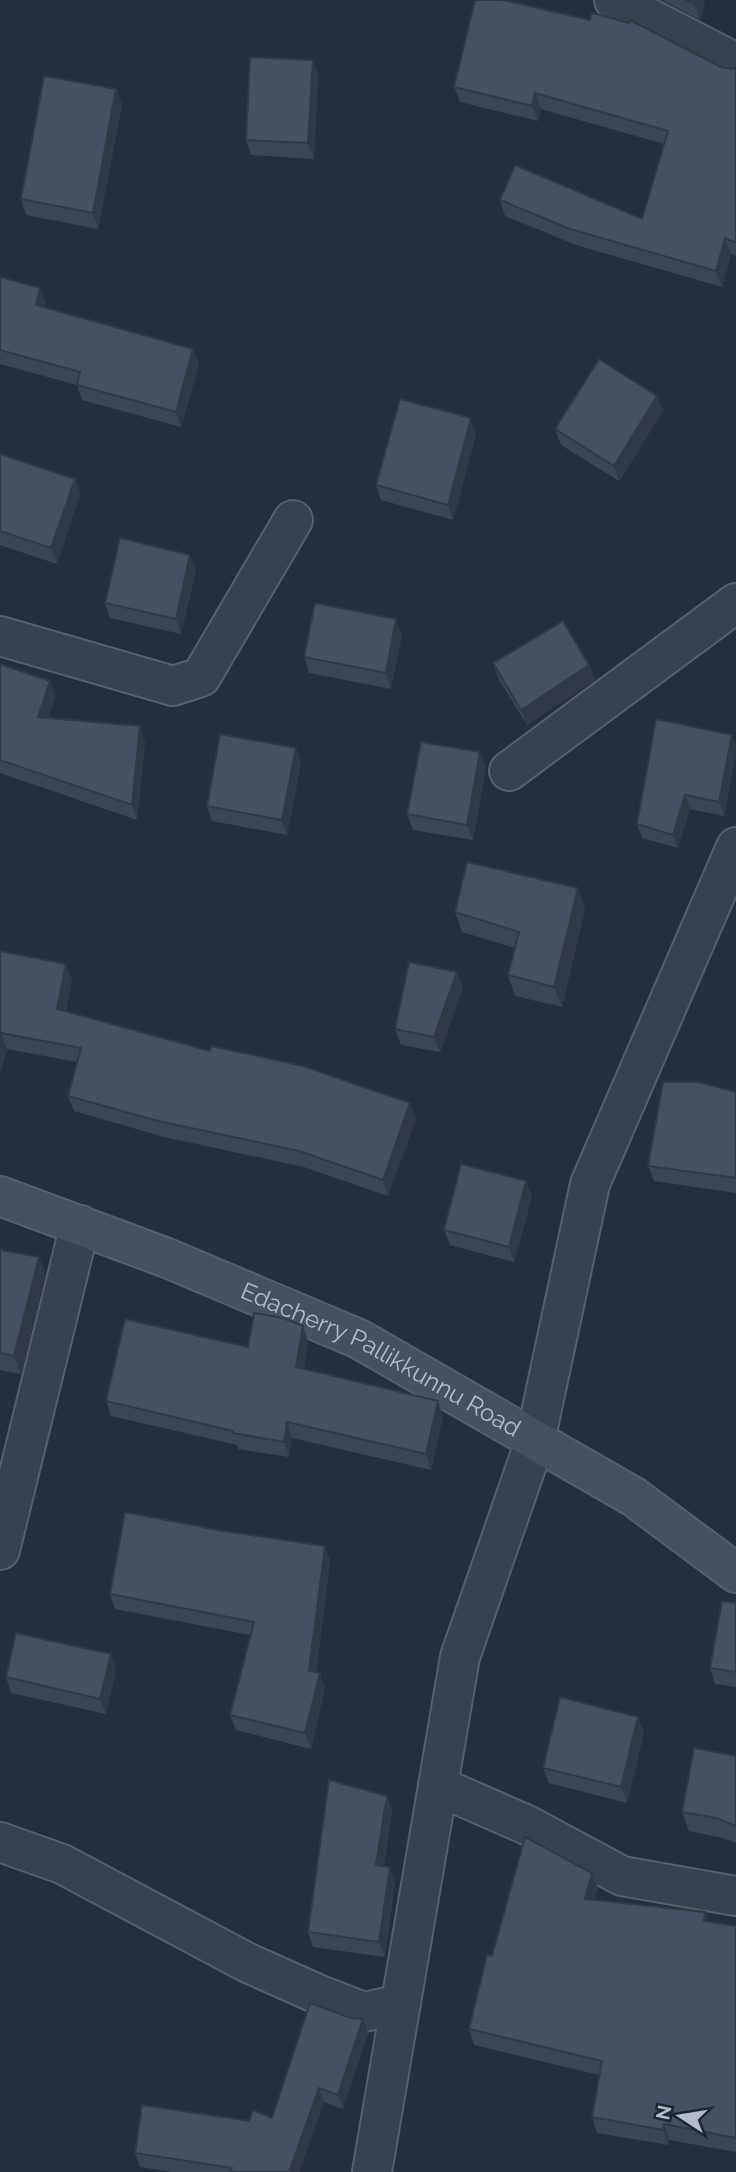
<svg xmlns="http://www.w3.org/2000/svg" width="736" height="2172" viewBox="0 0 736 2172" font-family="Raleway,sans-serif">
<style>
.lines{fill:none;stroke-linecap:round;stroke-linejoin:round}
.minor-casing{stroke:#565f6c;stroke-width:42}
.secondary-casing{stroke:#565f6c;stroke-width:42}
.minor{stroke:#38414e;stroke-width:38}
.secondary{stroke:#465061;stroke-width:38}
.wall{fill:#3b4654}
.shaded-wall{fill:#303945}
.building{fill:#455162;stroke:#303945;stroke-width:2}
.labels{text-anchor:middle;stroke-width:5;stroke-linejoin:round;paint-order:stroke}
.street-label{font-size:24px;fill:#b4bcc9;stroke:#1d2633}
</style>
<rect width="100%" height="100%" fill="#242f3e"/>
<g class="lines">
<g class="minor-casing">
<g id="minor">
<path d="M 614,0 L 736,63"/>
<path d="M 0,636 L 173,686 L 201,677 L 293,520"/>
<path d="M 509,771 L 736,603"/>
<path d="M 0,1550 L 80,1225"/>
<path d="M 438,1786 L 527,1825 L 622,1876 L 736,1896"/>
<path d="M 0,1842 L 62,1864 L 248,1963 L 320,1995 L 364,2012 L 401,2004"/>
<path d="M 372,2172 L 460,1657 L 535,1441 L 590,1184 L 736,847"/>
</g>
</g>
<g class="secondary-casing">
<g id="secondary">
<path id="s1" d="M 0,1196 L 167,1258 L 359,1339 L 634,1497 L 736,1573"/>
</g>
</g>
<use href="#minor" class="minor"/>
<use href="#secondary" class="secondary"/>
</g>
<g class="wall">
<path d="M 662,0 L 705,0 L 700,20 Z"/>
<path d="M 313,60 L 318,75 L 314,159 L 251,155 L 246,140 Z"/>
<path d="M 721,67 L 732,69 L 736,68 L 736,256 L 731,254 L 722,287 L 576,245 L 505,216 L 500,200 L 642,219 L 664,144 L 541,109 L 538,121 L 460,102 L 454,87 Z"/>
<path d="M 116,89 L 122,105 L 98,229 L 26,215 L 21,199 Z"/>
<path d="M 0,277 L 40,288 L 46,303 L 45,308 L 199,364 L 181,427 L 82,400 L 77,385 L 0,364 Z"/>
<path d="M 657,396 L 663,411 L 619,481 L 561,445 L 555,429 Z"/>
<path d="M 476,434 L 453,520 L 381,500 L 376,485 Z"/>
<path d="M 0,454 L 75,479 L 80,494 L 57,564 L 0,545 Z"/>
<path d="M 196,570 L 181,634 L 110,618 L 105,603 Z"/>
<path d="M 402,635 L 391,689 L 309,673 L 304,657 Z"/>
<path d="M 493,663 L 589,665 L 595,680 L 527,725 L 498,678 Z"/>
<path d="M 0,664 L 50,681 L 55,697 L 48,718 L 145,741 L 137,820 L 0,773 Z"/>
<path d="M 732,735 L 724,816 L 690,809 L 678,848 L 642,838 L 637,824 Z"/>
<path d="M 480,752 L 486,767 L 473,840 L 413,830 L 407,814 Z"/>
<path d="M 301,763 L 287,835 L 212,821 L 207,806 Z"/>
<path d="M 585,909 L 562,1007 L 515,996 L 508,975 L 515,948 L 462,932 L 455,912 Z"/>
<path d="M 0,951 L 72,980 L 66,1011 L 416,1119 L 388,1196 L 304,1167 L 164,1137 L 74,1111 L 68,1096 L 77,1062 L 7,1049 L 0,1075 Z"/>
<path d="M 463,987 L 440,1052 L 401,1045 L 395,1029 Z"/>
<path d="M 736,1092 L 736,1193 L 654,1181 L 648,1166 Z"/>
<path d="M 532,1196 L 514,1262 L 450,1245 L 444,1230 Z"/>
<path d="M 0,1250 L 39,1257 L 45,1275 L 21,1374 L 0,1370 Z"/>
<path d="M 308,1341 L 304,1369 L 443,1416 L 431,1470 L 292,1438 L 289,1457 L 238,1449 L 237,1445 L 111,1416 L 106,1401 L 248,1347 Z"/>
<path d="M 223,1531 L 325,1546 L 330,1561 L 316,1672 L 325,1688 L 311,1749 L 236,1730 L 230,1715 L 250,1635 L 115,1609 L 110,1594 Z"/>
<path d="M 736,1603 L 736,1687 L 715,1684 L 710,1668 Z"/>
<path d="M 116,1669 L 106,1714 L 11,1693 L 6,1677 Z"/>
<path d="M 644,1732 L 627,1803 L 549,1783 L 543,1768 Z"/>
<path d="M 736,1756 L 736,1843 L 723,1838 L 689,1831 L 682,1812 Z"/>
<path d="M 387,1796 L 392,1811 L 384,1866 L 395,1882 L 385,1957 L 313,1947 L 308,1932 Z"/>
<path d="M 592,1873 L 598,1888 L 594,1900 L 709,1922 L 736,1926 L 736,2152 L 669,2140 L 668,2145 L 597,2133 L 592,2117 L 599,2075 L 474,2045 L 469,2029 L 492,1956 Z"/>
<path d="M 368,2033 L 343,2109 L 324,2102 L 299,2172 L 172,2172 L 140,2167 L 135,2153 L 249,2121 L 272,2118 Z"/>
</g>
<g class="shaded-wall">
<path d="M 695,0 L 705,0 L 700,20 L 694,4 Z"/>
<path d="M 313,60 L 318,75 L 314,159 L 308,143 Z"/>
<path d="M 116,89 L 122,105 L 98,229 L 93,213 Z"/>
<path d="M 535,93 L 541,109 L 538,121 L 532,106 Z"/>
<path d="M 725,238 L 731,254 L 722,287 L 716,271 Z"/>
<path d="M 40,288 L 46,303 L 41,321 L 36,305 Z"/>
<path d="M 193,349 L 199,364 L 181,427 L 176,412 Z"/>
<path d="M 657,396 L 663,411 L 619,481 L 614,466 Z"/>
<path d="M 471,418 L 476,434 L 453,520 L 448,505 Z"/>
<path d="M 75,479 L 80,494 L 57,564 L 51,548 Z"/>
<path d="M 190,555 L 196,570 L 181,634 L 176,619 Z"/>
<path d="M 396,619 L 402,635 L 391,689 L 386,673 Z"/>
<path d="M 589,665 L 595,680 L 527,725 L 521,710 Z"/>
<path d="M 50,681 L 55,697 L 43,732 L 38,717 Z"/>
<path d="M 140,726 L 145,741 L 137,820 L 132,805 Z"/>
<path d="M 732,735 L 736,745 L 736,754 L 724,816 L 719,802 Z"/>
<path d="M 296,748 L 301,763 L 287,835 L 282,820 Z"/>
<path d="M 480,752 L 486,767 L 473,840 L 467,825 Z"/>
<path d="M 685,795 L 690,809 L 678,848 L 673,835 Z"/>
<path d="M 578,888 L 585,909 L 562,1007 L 554,987 Z"/>
<path d="M 66,964 L 72,980 L 63,1025 L 57,1009 Z"/>
<path d="M 457,972 L 463,987 L 440,1052 L 434,1037 Z"/>
<path d="M 1,1033 L 7,1049 L 0,1075 L 0,1038 Z"/>
<path d="M 410,1103 L 416,1119 L 388,1196 L 383,1180 Z"/>
<path d="M 526,1181 L 532,1196 L 514,1262 L 509,1247 Z"/>
<path d="M 39,1257 L 45,1275 L 21,1374 L 14,1356 Z"/>
<path d="M 303,1326 L 308,1341 L 302,1382 L 296,1367 Z"/>
<path d="M 438,1401 L 443,1416 L 431,1470 L 426,1454 Z"/>
<path d="M 287,1422 L 292,1438 L 289,1457 L 284,1442 Z"/>
<path d="M 325,1546 L 330,1561 L 314,1686 L 309,1671 Z"/>
<path d="M 111,1654 L 116,1669 L 106,1714 L 100,1699 Z"/>
<path d="M 320,1673 L 325,1688 L 311,1749 L 305,1733 Z"/>
<path d="M 638,1717 L 644,1732 L 627,1803 L 621,1787 Z"/>
<path d="M 387,1796 L 392,1811 L 382,1880 L 376,1865 Z"/>
<path d="M 390,1867 L 395,1882 L 385,1957 L 379,1942 Z"/>
<path d="M 592,1873 L 598,1888 L 590,1914 L 585,1899 Z"/>
<path d="M 705,1912 L 711,1927 L 704,1921 Z"/>
<path d="M 363,2019 L 368,2033 L 343,2109 L 338,2095 Z"/>
<path d="M 319,2088 L 324,2102 L 299,2172 L 289,2172 Z"/>
<path d="M 664,2124 L 669,2140 L 668,2145 L 663,2130 Z"/>
</g>
<g class="building">
<path d="M 475,0 L 503,0 L 590,20 L 592,13 L 629,23 L 630,20 L 721,67 L 732,69 L 736,68 L 736,243 L 725,238 L 716,271 L 570,229 L 500,200 L 515,165 L 642,219 L 668,131 L 535,93 L 532,106 L 454,87 Z"/>
<path d="M 686,0 L 695,0 L 694,4 Z"/>
<path d="M 250,57 L 313,60 L 308,143 L 246,140 Z"/>
<path d="M 44,76 L 116,89 L 93,213 L 21,199 Z"/>
<path d="M 0,277 L 40,288 L 36,305 L 193,349 L 176,412 L 77,385 L 80,372 L 0,350 Z"/>
<path d="M 599,359 L 657,396 L 614,466 L 555,429 Z"/>
<path d="M 400,399 L 471,418 L 448,505 L 376,485 Z"/>
<path d="M 0,454 L 75,479 L 51,548 L 0,531 Z"/>
<path d="M 120,538 L 190,555 L 176,619 L 105,603 Z"/>
<path d="M 315,603 L 396,619 L 386,673 L 304,657 Z"/>
<path d="M 563,621 L 589,665 L 521,710 L 493,663 Z"/>
<path d="M 0,664 L 50,681 L 38,717 L 140,726 L 132,805 L 0,760 Z"/>
<path d="M 656,719 L 732,735 L 719,802 L 685,795 L 673,835 L 637,824 Z"/>
<path d="M 220,734 L 296,748 L 282,820 L 207,806 Z"/>
<path d="M 421,742 L 480,752 L 467,825 L 407,814 Z"/>
<path d="M 467,862 L 578,888 L 554,987 L 508,975 L 519,932 L 455,912 Z"/>
<path d="M 0,951 L 66,964 L 57,1009 L 210,1051 L 211,1046 L 303,1066 L 410,1103 L 383,1180 L 299,1151 L 158,1121 L 68,1096 L 81,1048 L 1,1033 L 0,1038 Z"/>
<path d="M 409,962 L 457,972 L 434,1037 L 395,1029 Z"/>
<path d="M 663,1082 L 699,1082 L 736,1092 L 736,1178 L 648,1166 Z"/>
<path d="M 461,1164 L 526,1181 L 509,1247 L 444,1230 Z"/>
<path d="M 0,1250 L 39,1257 L 14,1356 L 0,1353 Z"/>
<path d="M 254,1313 L 283,1318 L 303,1326 L 296,1367 L 438,1401 L 426,1454 L 287,1422 L 284,1442 L 233,1433 L 233,1431 L 106,1401 L 125,1319 L 248,1347 Z"/>
<path d="M 125,1512 L 223,1531 L 325,1546 L 309,1671 L 320,1673 L 305,1733 L 230,1715 L 254,1622 L 110,1594 Z"/>
<path d="M 722,1601 L 736,1603 L 736,1672 L 710,1668 Z"/>
<path d="M 16,1633 L 111,1654 L 100,1699 L 6,1677 Z"/>
<path d="M 560,1697 L 638,1717 L 621,1787 L 543,1768 Z"/>
<path d="M 694,1748 L 736,1756 L 736,1826 L 716,1818 L 682,1812 Z"/>
<path d="M 329,1780 L 387,1796 L 376,1865 L 390,1867 L 379,1942 L 308,1932 Z"/>
<path d="M 525,1837 L 592,1873 L 585,1899 L 705,1912 L 704,1921 L 736,1926 L 736,2138 L 664,2124 L 663,2130 L 592,2117 L 602,2061 L 469,2029 L 487,1955 L 492,1956 Z"/>
<path d="M 310,2003 L 351,2018 L 363,2019 L 338,2095 L 319,2088 L 289,2172 L 230,2172 L 232,2168 L 135,2153 L 142,2105 L 249,2121 L 253,2110 L 272,2118 Z"/>
</g>
<g class="labels">
<g class="street-label">
<text dy="8" stroke="none"><textPath href="#s1" startOffset="415">Edacherry Pallikkunnu Road</textPath></text>
</g>
</g>
<g transform="translate(680 2116) rotate(282)" stroke="#1d2633" stroke-width="5" paint-order="stroke">
<path d="M0-5L12 26L0 18L-12 26Z" fill="#b4bcc9"/>
<text y="-10" font-size="19" font-weight="bold" text-anchor="middle" fill="#b4bcc9">N</text>
</g>
</svg>
